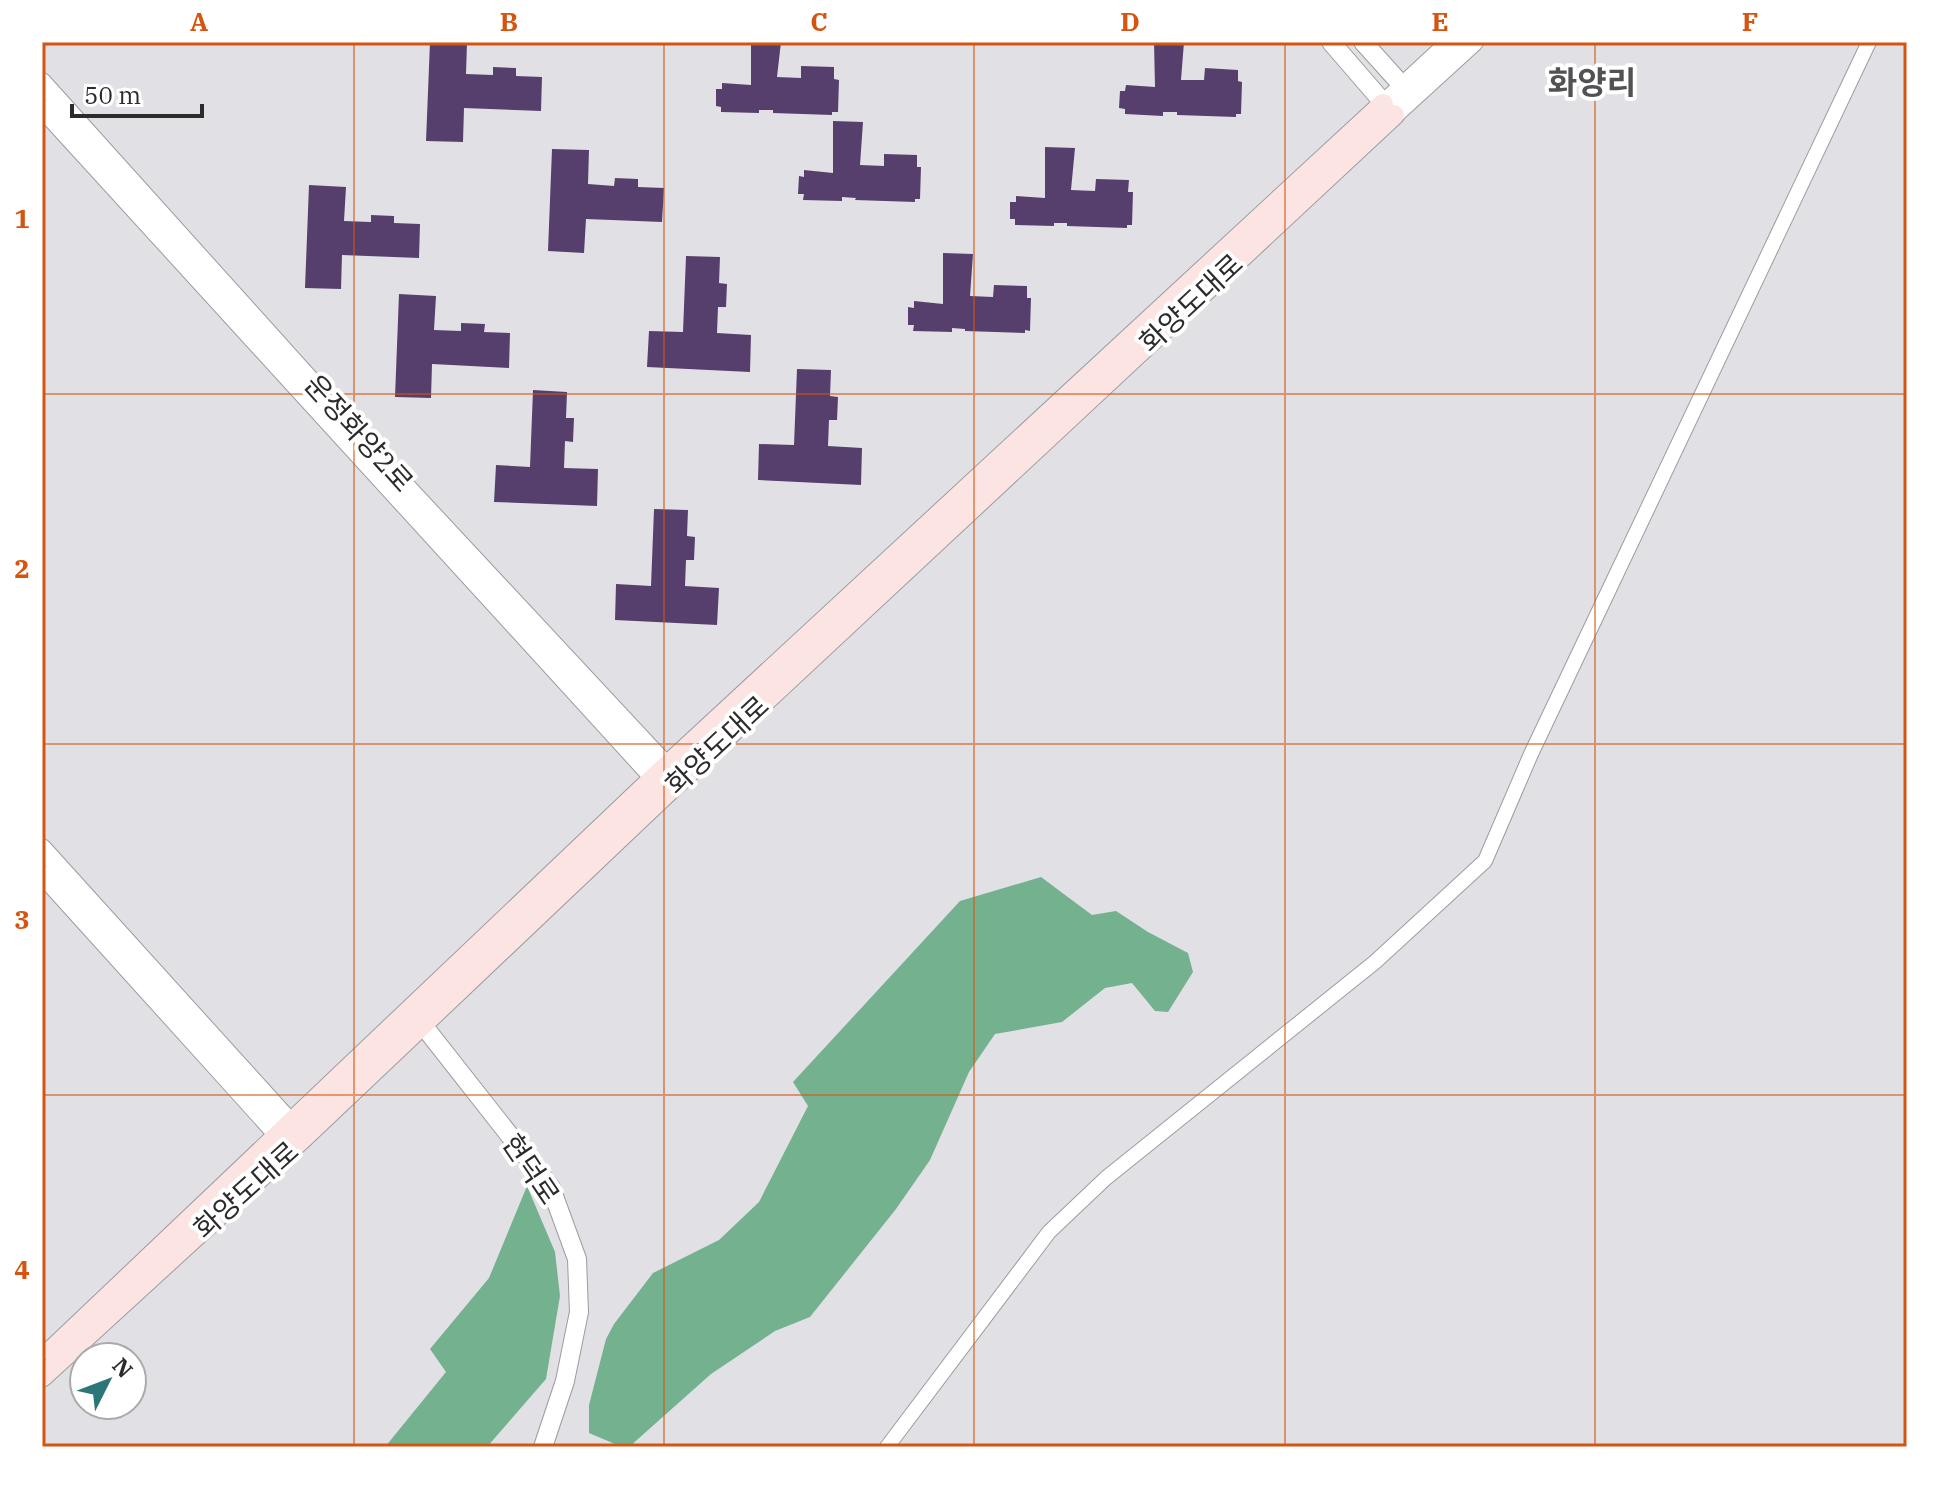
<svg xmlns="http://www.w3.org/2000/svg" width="1949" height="1489" viewBox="0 0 1949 1489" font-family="'IBM Plex Serif','Noto Sans KR',serif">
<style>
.forest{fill:#74b18f}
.building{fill:#573f6d}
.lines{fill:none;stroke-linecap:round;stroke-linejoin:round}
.minor-casing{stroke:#9c9ca0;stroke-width:16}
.tertiary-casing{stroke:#9c9ca0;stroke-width:20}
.secondary-casing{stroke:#9c9ca0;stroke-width:22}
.minor{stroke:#fff;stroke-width:14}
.tertiary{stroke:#fff;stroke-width:18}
.secondary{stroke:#fce4e3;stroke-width:20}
.grid{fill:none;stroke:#d5540f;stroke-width:2;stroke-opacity:0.55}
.labels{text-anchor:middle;stroke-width:8;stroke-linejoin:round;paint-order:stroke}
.street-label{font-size:28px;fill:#2b2b2c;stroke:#fff}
.quarter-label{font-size:32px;font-weight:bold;fill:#525255;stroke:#fff}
.neatline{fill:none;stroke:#d5540f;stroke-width:3}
.grid-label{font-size:26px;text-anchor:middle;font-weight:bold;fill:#d5540f}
</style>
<rect width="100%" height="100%" fill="#e1e1e5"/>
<g class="forest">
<path d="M 1041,877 L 1092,915 L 1116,911 L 1148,932 L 1188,953 L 1193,972 L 1168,1012 L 1155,1011 L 1132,983 L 1105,988 L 1062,1022 L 995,1034 L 969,1072 L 930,1160 L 896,1209 L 810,1317 L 775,1331 L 711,1374 L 629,1447 L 622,1447 L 589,1433 L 589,1405 L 606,1339 L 614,1324 L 653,1273 L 719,1240 L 759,1202 L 808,1106 L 793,1082 L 960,901 Z"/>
<path d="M 527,1186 L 555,1252 L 560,1296 L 546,1379 L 487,1447 L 385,1447 L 446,1372 L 430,1349 L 489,1278 Z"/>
</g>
<g class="building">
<path d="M 430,42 L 467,42 L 466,74 L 493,75 L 493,67 L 516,68 L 516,76 L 542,77 L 541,111 L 464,108 L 463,142 L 426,141 Z"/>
<path d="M 751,42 L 781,42 L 777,77 L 801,78 L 801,66 L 834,67 L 834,79 L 839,80 L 838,112 L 832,112 L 832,115 L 773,113 L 773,110 L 759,110 L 759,113 L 721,112 L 721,107 L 716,106 L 716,89 L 722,89 L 722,83 L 751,85 Z"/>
<path d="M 1154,42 L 1184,42 L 1181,80 L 1204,80 L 1205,68 L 1238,70 L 1238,81 L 1242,82 L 1241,114 L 1236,114 L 1236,117 L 1177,115 L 1177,112 L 1163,112 L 1163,116 L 1125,114 L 1125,109 L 1119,108 L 1120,91 L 1125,91 L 1126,85 L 1155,87 Z"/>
<path d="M 833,121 L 863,122 L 860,165 L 884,166 L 884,154 L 917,155 L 917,167 L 921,167 L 920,199 L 915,199 L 915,202 L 855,200 L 856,198 L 842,197 L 842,201 L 803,200 L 804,194 L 798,194 L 799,176 L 804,177 L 804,170 L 833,173 Z"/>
<path d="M 1045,147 L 1075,148 L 1071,190 L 1095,191 L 1096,179 L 1129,180 L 1128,192 L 1133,192 L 1132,225 L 1127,225 L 1127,228 L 1067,226 L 1067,223 L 1054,223 L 1054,226 L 1015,225 L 1015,219 L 1010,219 L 1010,202 L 1016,202 L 1016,196 L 1045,198 Z"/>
<path d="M 552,149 L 589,150 L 588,184 L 614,186 L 615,178 L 638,179 L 638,187 L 664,188 L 662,222 L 586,219 L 584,253 L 548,251 Z"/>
<path d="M 309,185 L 346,187 L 344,221 L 371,222 L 371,215 L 394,216 L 394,223 L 420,224 L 419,258 L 342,255 L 341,289 L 305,288 Z"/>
<path d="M 943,253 L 973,254 L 970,296 L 993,297 L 994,285 L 1027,286 L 1027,298 L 1031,298 L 1030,331 L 1025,330 L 1025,333 L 965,331 L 965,329 L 952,328 L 952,332 L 913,331 L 914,325 L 908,325 L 908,307 L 914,308 L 914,301 L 943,304 Z"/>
<path d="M 686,256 L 720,257 L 719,283 L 727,284 L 726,307 L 718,307 L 717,333 L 751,335 L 750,372 L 647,367 L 649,331 L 683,332 Z"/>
<path d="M 399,294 L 436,296 L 434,330 L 461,331 L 461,323 L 485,324 L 484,332 L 510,333 L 509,368 L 432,364 L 431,398 L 395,397 Z"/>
<path d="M 797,369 L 831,370 L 830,396 L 838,397 L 837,420 L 829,420 L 828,446 L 862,448 L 861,485 L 758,480 L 759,444 L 794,445 Z"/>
<path d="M 533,390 L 567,392 L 566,418 L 574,418 L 573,442 L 565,441 L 564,468 L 598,469 L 597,506 L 494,502 L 496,465 L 530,467 Z"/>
<path d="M 654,509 L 688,510 L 687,536 L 695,537 L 694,560 L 686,560 L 685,586 L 719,588 L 717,625 L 615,620 L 616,584 L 651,586 Z"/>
</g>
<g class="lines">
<g class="minor-casing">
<path id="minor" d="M 887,1447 L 1049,1232 L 1106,1178 L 1375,962 L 1485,861 L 1531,754 L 1869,42"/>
</g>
<g class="tertiary-casing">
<g id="tertiary">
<path d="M 1331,42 L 1394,115 L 1474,42"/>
<path d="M 1363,42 L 1409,93"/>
<path d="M 42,82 L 402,482 L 677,777"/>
<path d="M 1383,104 L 1450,42"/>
<path d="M 42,108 L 663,788"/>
<path d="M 42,848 L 299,1132"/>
<path d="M 42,874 L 287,1145"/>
<path d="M 415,1015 L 551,1188 L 577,1259 L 579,1312 L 565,1381 L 543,1447"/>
</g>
</g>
<g class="secondary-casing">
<g id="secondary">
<path d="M 51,1351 L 654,778 L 1383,104"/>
<path d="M 42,1377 L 304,1137 L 674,786 L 1394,115"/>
</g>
</g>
<use href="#minor" class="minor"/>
<use href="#tertiary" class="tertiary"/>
<use href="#secondary" class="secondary"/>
</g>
<path class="grid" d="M 354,42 L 354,1447M 664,42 L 664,1447M 974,42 L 974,1447M 1285,42 L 1285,1447M 1595,42 L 1595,1447M 42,394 L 1907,394M 42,744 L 1907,744M 42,1095 L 1907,1095"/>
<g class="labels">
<g class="street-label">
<text transform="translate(1191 303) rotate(-43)" y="10">화양도대로</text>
<text transform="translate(359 433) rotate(48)" y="10">운정화양2로</text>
<text transform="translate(717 745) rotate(-43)" y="10">화양도대로</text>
<text transform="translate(531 1169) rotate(56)" y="10">현덕로</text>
<text transform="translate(246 1190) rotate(-42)" y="10">화양도대로</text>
</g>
<g class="quarter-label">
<text x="1592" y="94">화양리</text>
</g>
</g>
<rect width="1949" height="1489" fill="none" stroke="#ffffff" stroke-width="88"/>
<g transform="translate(108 1381) rotate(48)"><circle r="38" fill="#ffffff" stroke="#aaaaab" stroke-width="2"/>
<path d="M0-6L14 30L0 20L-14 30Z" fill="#2c7679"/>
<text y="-12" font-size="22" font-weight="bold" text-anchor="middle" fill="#2b2b2c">N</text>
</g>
<path d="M72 104v12h130v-12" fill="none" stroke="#2b2b2c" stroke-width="4"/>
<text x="84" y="104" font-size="24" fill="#2b2b2c" stroke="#ffffff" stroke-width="6" paint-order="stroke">50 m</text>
<rect x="44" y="44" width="1861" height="1401" class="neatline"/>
<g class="grid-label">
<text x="199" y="31">A</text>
<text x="509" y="31">B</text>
<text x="819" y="31">C</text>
<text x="1130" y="31">D</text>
<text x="1440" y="31">E</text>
<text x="1750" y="31">F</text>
<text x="22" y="228">1</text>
<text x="22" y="578">2</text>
<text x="22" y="929">3</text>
<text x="22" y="1279">4</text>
</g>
</svg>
